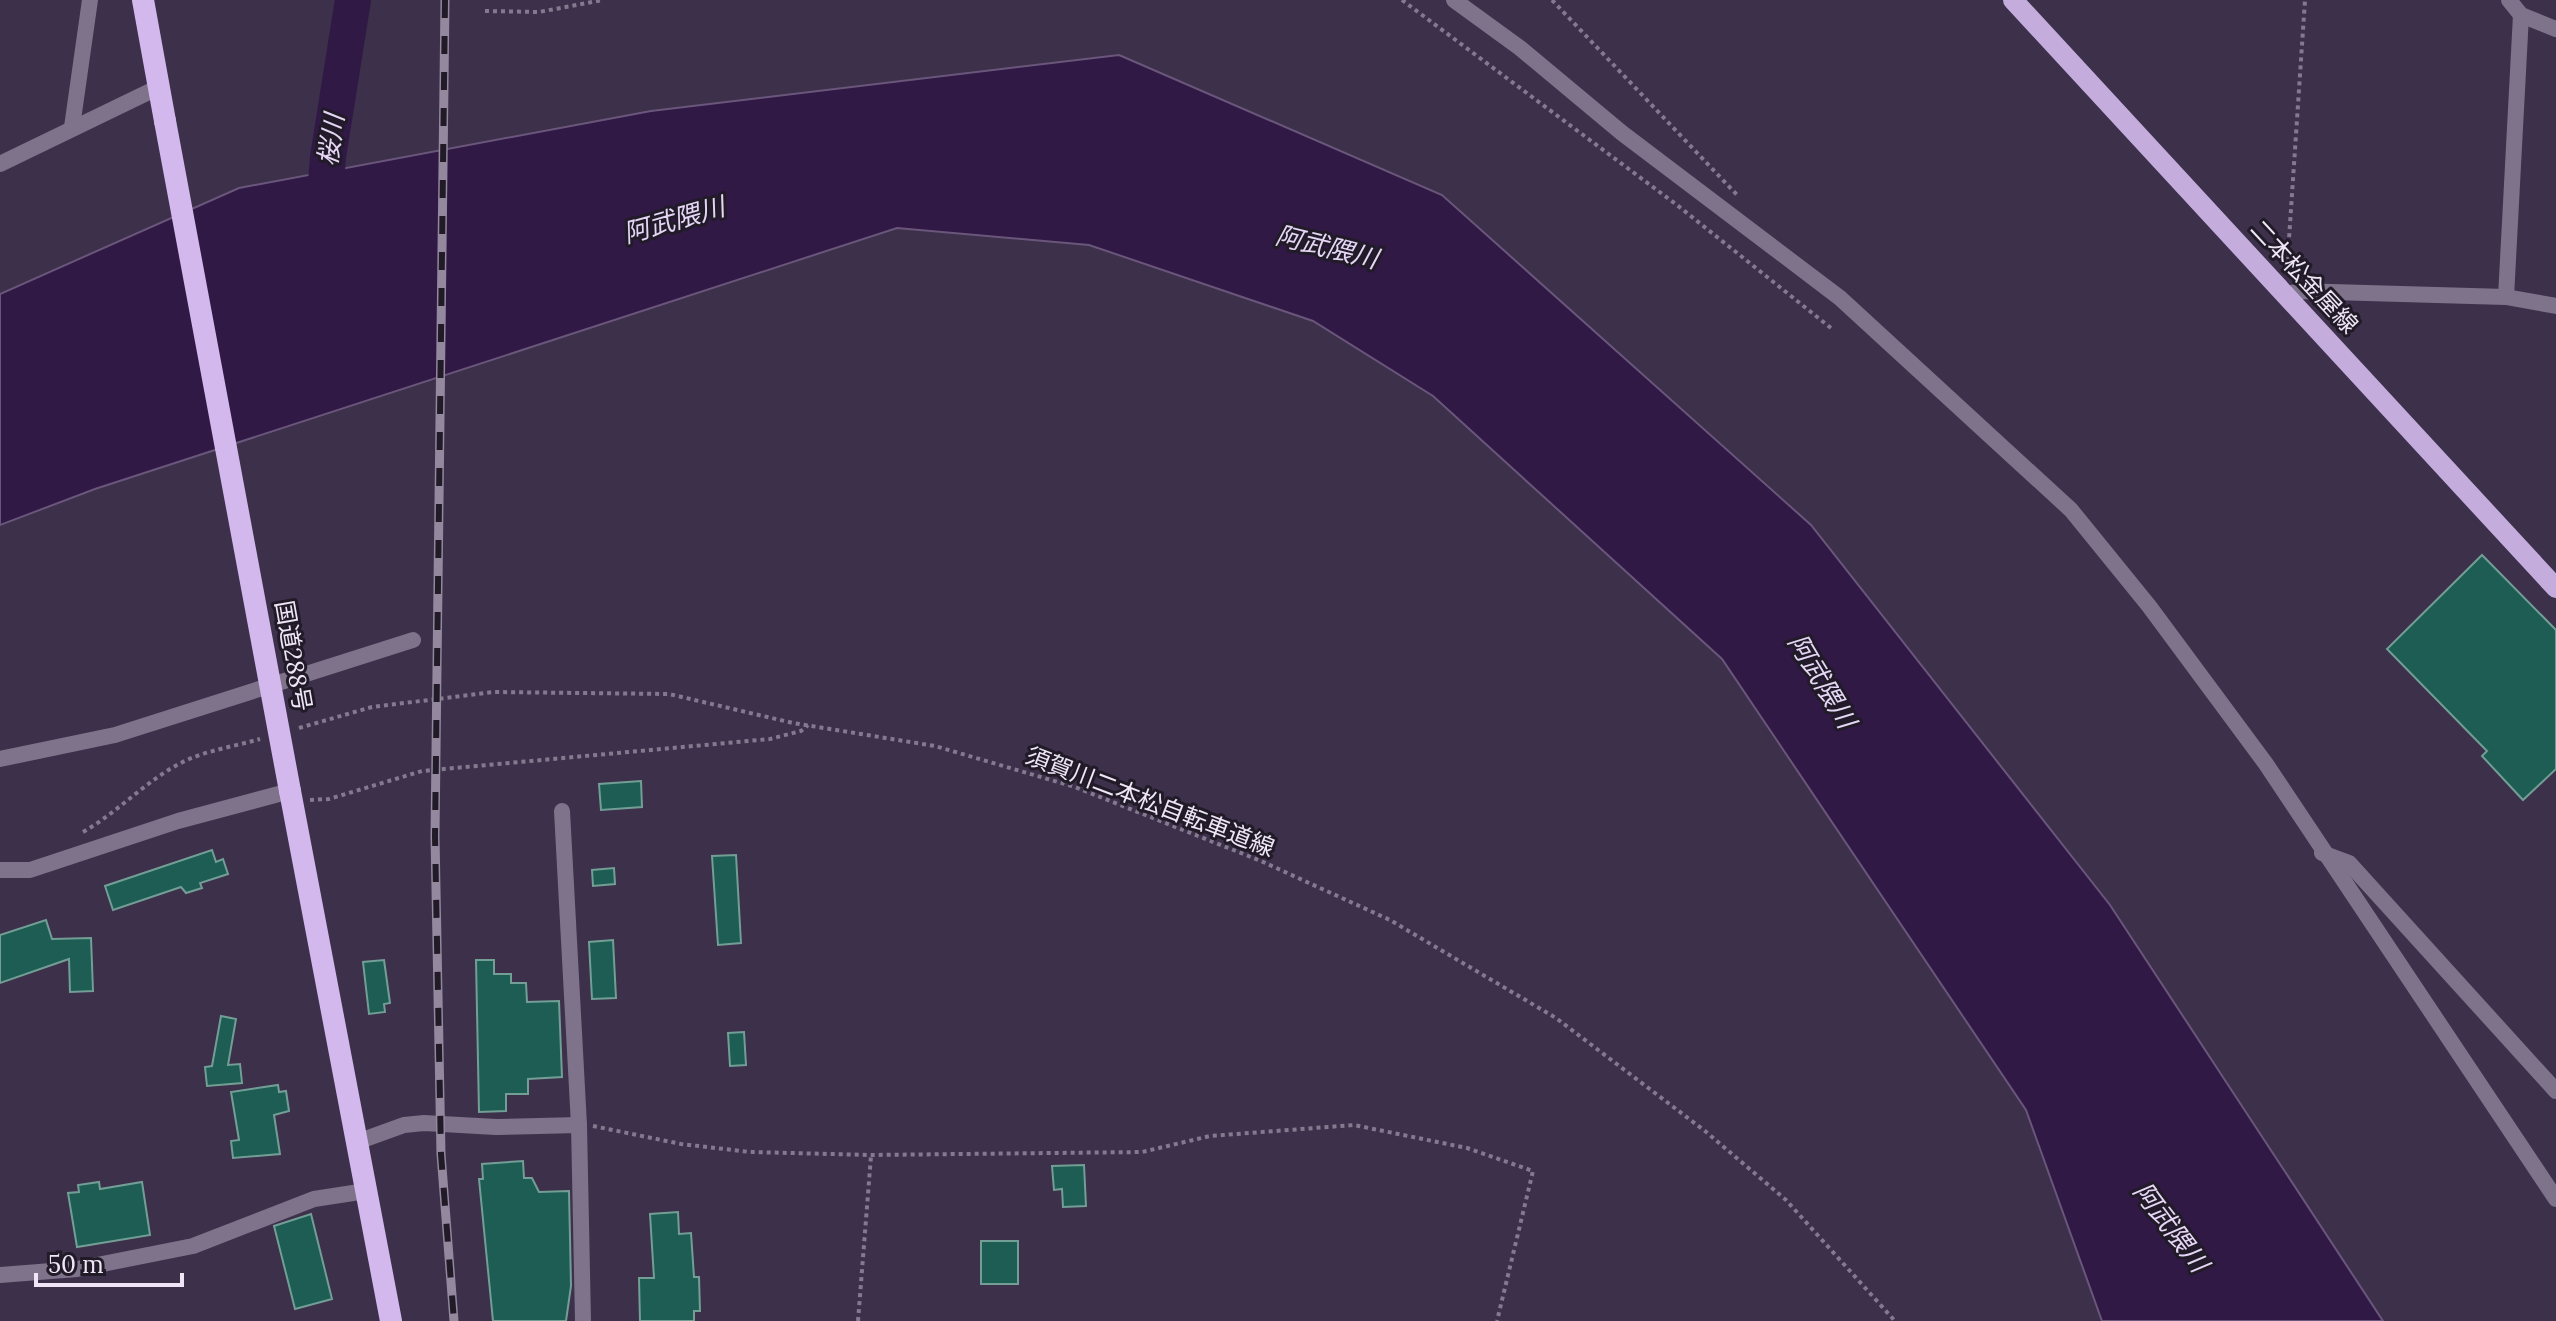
<svg xmlns="http://www.w3.org/2000/svg" width="2556" height="1321" viewBox="0 0 2556 1321" font-family="Lora,'Noto Sans JP',serif">
<style>
.water{fill:#311946;stroke:#6a567b;stroke-width:2}
.lines{fill:none;stroke-linecap:round;stroke-linejoin:round}
.river{stroke:#311946;stroke-width:36}
.building{fill:#1d5d53;stroke:#729e95;stroke-width:2}
.path{stroke:#847a90;stroke-width:4;stroke-dasharray:4 4;stroke-linecap:butt}
.minor{stroke:#7e738a;stroke-width:16}
.primary{stroke:#c4addd;stroke-width:20}
.trunk{stroke:#d2b8ed;stroke-width:22}
.rail-casing{stroke:#93889e;stroke-width:9}
.rail{stroke:#211b28;stroke-width:6;stroke-dasharray:18;stroke-linecap:butt}
.trunk-bridge{stroke:#d2b8ed;stroke-width:22}
.labels{text-anchor:middle;stroke-width:6;stroke-linejoin:round;paint-order:stroke}
.street-label{font-size:24px;fill:#eee6f7;stroke:#211b28}
.water-label{font-size:26px;font-style:italic;fill:#e5d6f6;stroke:#211b28}
</style>
<rect width="100%" height="100%" fill="#3d304b"/>
<path class="water" d="M 1119,55 L 1442,195 L 1811,525 L 2110,905 L 2383,1321 L 2102,1321 L 2026,1110 L 1722,659 L 1433,396 L 1313,321 L 1089,245 L 897,228 L 95,489 L 0,525 L 0,294 L 239,188 L 651,111 Z"/>
<g class="lines">
<path class="river" d="M 323,220 L 328,157 L 353,0"/>
</g>
<g class="building">
<path d="M 2482,555 L 2556,630 L 2556,769 L 2523,800 L 2482,756 L 2487,751 L 2387,649 Z"/>
<path d="M 641,781 L 642,807 L 601,810 L 599,784 Z"/>
<path d="M 212,850 L 216,862 L 223,859 L 228,874 L 200,883 L 202,888 L 186,893 L 181,887 L 113,910 L 105,886 Z"/>
<path d="M 736,855 L 741,943 L 718,945 L 712,856 Z"/>
<path d="M 614,868 L 615,884 L 593,886 L 592,870 Z"/>
<path d="M 46,920 L 52,939 L 91,938 L 93,991 L 70,992 L 69,959 L 0,983 L 0,935 Z"/>
<path d="M 613,940 L 616,998 L 592,999 L 589,942 Z"/>
<path d="M 384,960 L 390,1003 L 384,1004 L 385,1012 L 369,1014 L 363,962 Z"/>
<path d="M 476,960 L 494,960 L 494,974 L 511,974 L 511,983 L 526,983 L 527,1002 L 559,1001 L 562,1077 L 528,1079 L 528,1094 L 506,1094 L 506,1111 L 479,1112 Z"/>
<path d="M 221,1016 L 236,1019 L 228,1065 L 240,1064 L 242,1083 L 207,1086 L 205,1067 L 212,1066 Z"/>
<path d="M 744,1032 L 746,1065 L 730,1066 L 728,1033 Z"/>
<path d="M 278,1085 L 279,1092 L 286,1091 L 289,1111 L 274,1115 L 280,1154 L 233,1158 L 231,1141 L 239,1140 L 231,1092 Z"/>
<path d="M 523,1161 L 524,1178 L 532,1178 L 539,1192 L 569,1191 L 571,1286 L 566,1321 L 493,1321 L 479,1179 L 483,1179 L 482,1164 Z"/>
<path d="M 1084,1165 L 1086,1206 L 1063,1207 L 1062,1189 L 1054,1190 L 1052,1166 Z"/>
<path d="M 99,1182 L 100,1189 L 142,1182 L 150,1235 L 77,1247 L 68,1193 L 79,1192 L 78,1185 Z"/>
<path d="M 678,1212 L 679,1234 L 691,1233 L 694,1277 L 699,1277 L 700,1311 L 694,1311 L 694,1321 L 640,1321 L 639,1278 L 654,1278 L 650,1214 Z"/>
<path d="M 311,1214 L 332,1299 L 295,1309 L 274,1226 Z"/>
<rect x="981" y="1241" width="37" height="43"/>
</g>
<g class="lines">
<g class="path">
<path d="M 1402,0 L 1677,205 L 1831,328"/>
<path d="M 1552,0 L 1739,197"/>
<path d="M 485,11 L 539,12 L 603,0"/>
<path d="M 2287,269 L 2305,0"/>
<path d="M 299,728 L 372,707 L 494,692 L 669,694 L 793,723 L 935,746 L 1075,787 L 1261,861 L 1390,920 L 1556,1018 L 1705,1131 L 1786,1200 L 1895,1321"/>
<path d="M 310,800 L 329,799 L 422,771 L 770,739 L 801,731 L 808,725"/>
<path d="M 83,832 C 120,811 148,778 187,760 C 209,750 236,746 260,739"/>
<path d="M 593,1126 L 681,1144 L 750,1152 L 871,1155 L 1142,1152 L 1210,1136 L 1354,1125 L 1467,1148 L 1533,1171 L 1497,1321"/>
<path d="M 858,1321 L 871,1156"/>
</g>
<g class="minor">
<path d="M 1454,0 L 1520,48 L 1622,133 L 1840,298 L 2071,510 L 2149,606 L 2266,764 L 2556,1199"/>
<path d="M 2509,0 L 2521,15 L 2556,29"/>
<path d="M 72,127 L 90,0"/>
<path d="M 0,164 L 159,87"/>
<path d="M 2286,296 L 2297,291 L 2506,297 L 2556,306"/>
<path d="M 2506,297 L 2521,15"/>
<path d="M 0,759 L 115,735 L 413,640"/>
<path d="M 2322,853 L 2349,863 L 2556,1091"/>
<path d="M 0,870 L 30,870 L 178,821 L 290,791"/>
<path d="M 579,1125 L 583,1321"/>
<path d="M 357,1142 L 404,1125 L 424,1123 L 496,1127 L 579,1125 L 562,811"/>
<path d="M 0,1275 L 77,1269 L 193,1246 L 314,1199 L 366,1191"/>
</g>
<path class="primary" d="M 2013,0 L 2556,588"/>
<g class="trunk">
<path d="M 143,0 L 165,121"/>
<path d="M 290,791 L 391,1321"/>
</g>
<g class="rail-casing">
<path id="rail" d="M 445,0 L 435,836 L 441,1154 L 454,1321"/>
</g>
<use href="#rail" class="rail"/>
<path class="trunk-bridge" d="M 165,121 L 290,791"/>
</g>
<g class="labels">
<g class="street-label">
<text transform="translate(2304 277) rotate(47)" y="8">二本松金屋線</text>
<text transform="translate(293 656) rotate(80)" y="8">国道288号</text>
<text transform="translate(1150 802) rotate(21)" y="8">須賀川二本松自転車道線</text>
</g>
<g class="water-label">
<text transform="translate(331 140) rotate(-82)" y="9">桜川</text>
<text transform="translate(674 220) rotate(-16)" y="9">阿武隈川</text>
<text transform="translate(1327 247) rotate(14)" y="9">阿武隈川</text>
<text transform="translate(1822 681) rotate(59)" y="9">阿武隈川</text>
<text transform="translate(2171 1227) rotate(53)" y="9">阿武隈川</text>
</g>
</g>
<path d="M36 1273v12h146v-12" fill="none" stroke="#eee6f7" stroke-width="4"/>
<text x="48" y="1273" font-size="24" fill="#eee6f7" stroke="#211b28" stroke-width="6" paint-order="stroke">50 m</text>
</svg>
